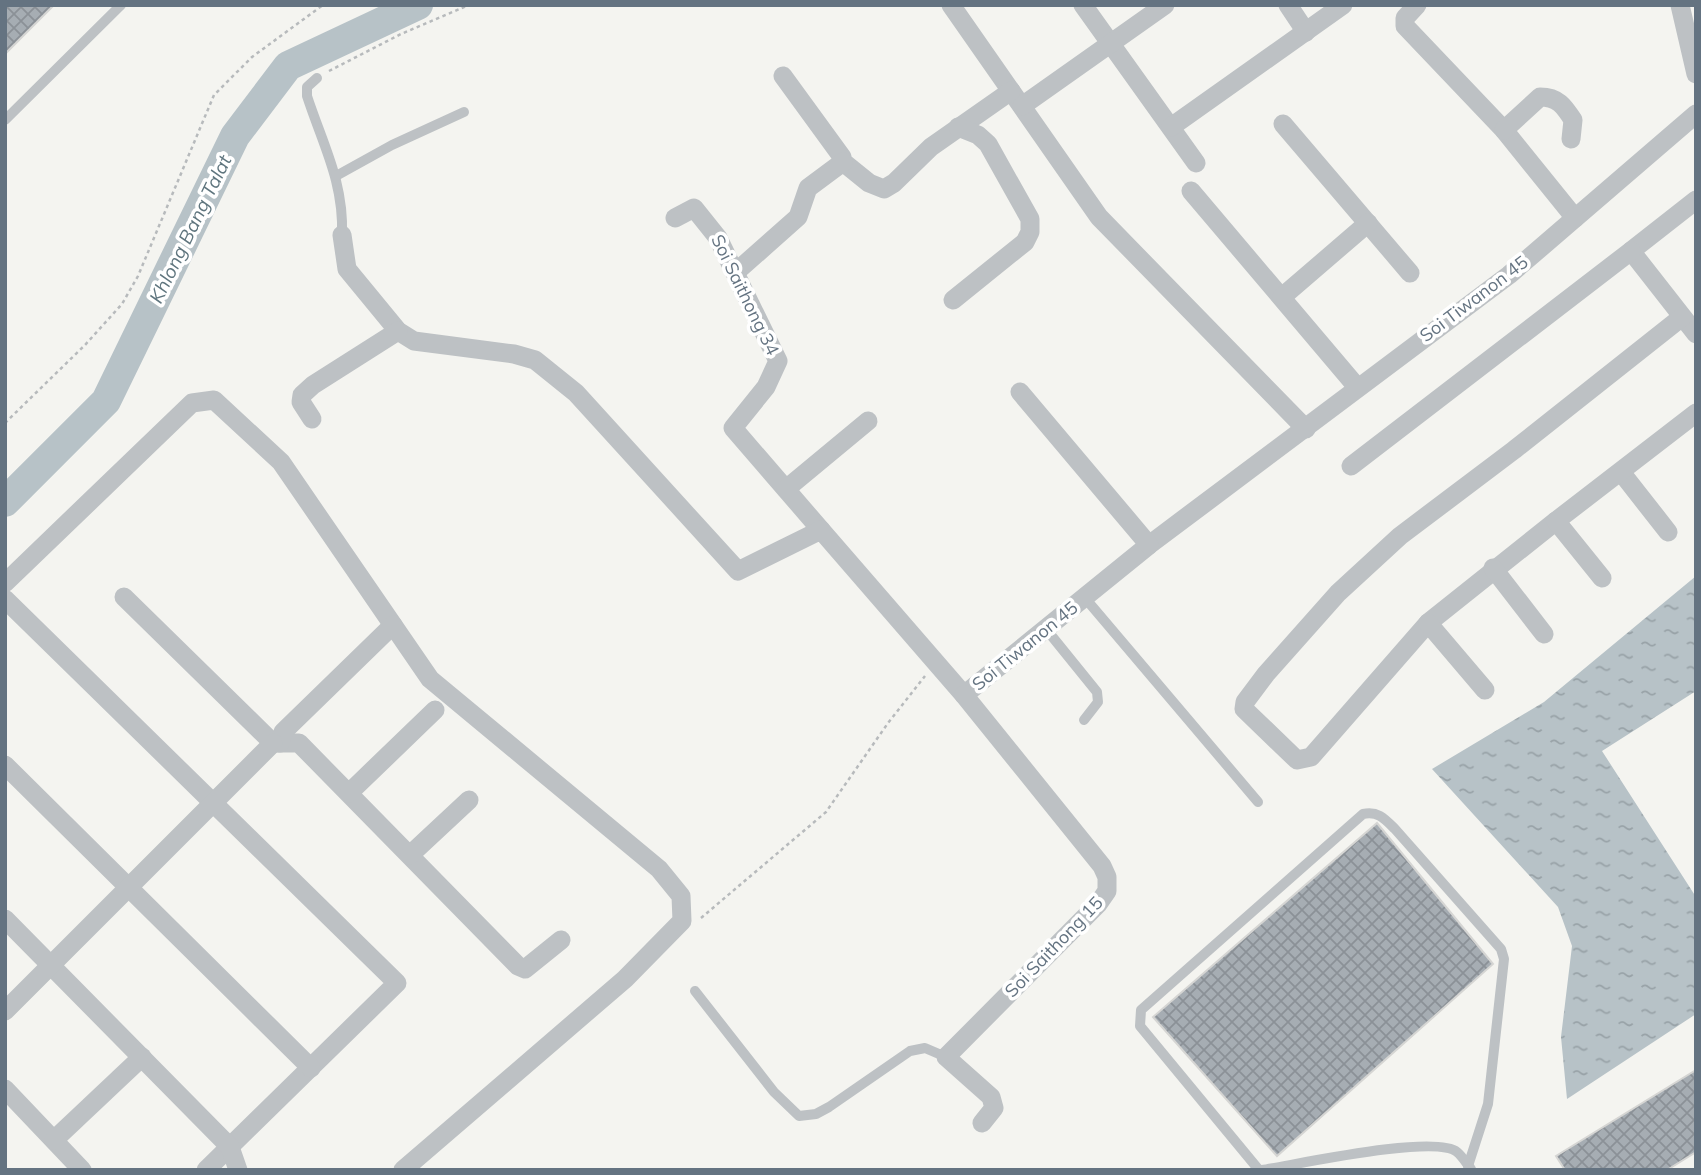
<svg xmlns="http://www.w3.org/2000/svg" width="1701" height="1175" viewBox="0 0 1701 1175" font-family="Mulish,sans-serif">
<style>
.water{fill:url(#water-ripples)}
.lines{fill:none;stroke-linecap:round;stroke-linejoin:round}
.river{stroke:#b7c2c7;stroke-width:30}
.building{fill:url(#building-cross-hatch);stroke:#d5d5d3;stroke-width:2}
.path{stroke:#b7babc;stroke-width:2.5;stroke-dasharray:3.5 3.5;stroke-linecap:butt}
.service{stroke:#bdc1c4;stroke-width:10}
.minor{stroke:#bdc1c4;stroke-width:19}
.labels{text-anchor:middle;stroke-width:7;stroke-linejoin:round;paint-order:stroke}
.street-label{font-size:18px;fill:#647381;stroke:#fff}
.water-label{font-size:19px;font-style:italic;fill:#5f757e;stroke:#fff}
</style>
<defs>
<pattern id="water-ripples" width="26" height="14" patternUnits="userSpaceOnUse" patternTransform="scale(1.75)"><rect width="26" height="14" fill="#b7c2c7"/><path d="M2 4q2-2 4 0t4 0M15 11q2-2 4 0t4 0" fill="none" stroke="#98a2a7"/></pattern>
<pattern id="building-cross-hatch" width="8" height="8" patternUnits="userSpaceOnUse" patternTransform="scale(1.75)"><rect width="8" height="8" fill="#a6adb3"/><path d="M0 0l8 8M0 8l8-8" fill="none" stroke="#8b9197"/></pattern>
</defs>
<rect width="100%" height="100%" fill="#f4f4f0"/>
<path class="water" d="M 1696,576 L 1696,691 L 1602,751 L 1696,897 L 1696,1014 L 1567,1099 L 1561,1037 L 1572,946 L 1558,907 L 1432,769 L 1544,702 Z"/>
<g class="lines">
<path class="river" d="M 5,502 L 106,401 L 235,136 L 288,66 L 418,5"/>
</g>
<g class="building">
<path d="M 5,5 L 54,5 L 5,54 Z"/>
<path d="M 1377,823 L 1493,964 L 1277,1156 L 1153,1017 Z"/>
<path d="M 1696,1070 L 1696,1152 L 1667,1170 L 1565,1170 L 1556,1156 Z"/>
</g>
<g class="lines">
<g class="path">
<path d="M 329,71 L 401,34 L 469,5"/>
<path d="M 5,423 L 85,345 L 122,304 L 138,276 L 214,95 L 252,57 L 323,5"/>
<path d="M 701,918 L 826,812 L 888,723 L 925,676"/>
</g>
<g class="service">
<path d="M 317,78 L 307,87 L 307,96 C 323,145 344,182 342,235"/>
<path d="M 5,120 L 121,5"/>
<path d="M 336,176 L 392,145 L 464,112"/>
<path d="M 1085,598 L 1258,802"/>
<path d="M 1046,629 L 1097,692 L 1098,702 L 1084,720"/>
<path d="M 695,991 L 774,1092 L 799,1116 L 816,1114 L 829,1107 L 910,1051 L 925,1048 L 946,1057"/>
<path d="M 1259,1170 L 1140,1026 L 1141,1010 L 1363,814 C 1378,811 1384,818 1395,829 L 1501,949 L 1504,959 L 1488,1104 L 1468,1166"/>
<path d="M 1262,1170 C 1295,1165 1435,1134 1457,1152 C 1462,1156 1467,1164 1471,1169"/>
</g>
<g class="minor">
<path d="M 951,5 L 1099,217 L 1306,429"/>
<path d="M 1083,5 L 1196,163"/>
<path d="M 1288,5 L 1306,32"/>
<path d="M 1417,5 L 1405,18 L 1405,26 L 1504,130 L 1575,218"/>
<path d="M 1680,5 L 1696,74"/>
<path d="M 783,76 L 842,157 L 843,162 L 869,183 L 884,189 L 894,183 L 931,147 L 1011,91"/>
<path d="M 1022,106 L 1165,5"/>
<path d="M 1283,124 L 1410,273"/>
<path d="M 1171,127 L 1343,5"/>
<path d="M 1504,130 L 1540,97 C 1558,97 1564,106 1573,120 L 1571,139"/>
<path d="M 1191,191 L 1357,387"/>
<path d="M 1696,200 L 1631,251 L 1696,334"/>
<path d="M 675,218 L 694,208 L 718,238 L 778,361 L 766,387 L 733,428 L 821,530"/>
<path d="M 342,235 L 347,269 L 398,331 L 414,341 L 514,354 L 535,360 L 576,393 L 738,571 L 821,530 L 964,695 L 1149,545 L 1509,275 L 1696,114"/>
<path d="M 736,272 L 798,217 L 808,188 L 843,162"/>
<path d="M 1282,297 L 1368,223"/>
<path d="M 953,300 L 1025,242 L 1030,232 L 1030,219 L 988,144 L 978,135 L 958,127"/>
<path d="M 1020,392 L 1149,545"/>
<path d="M 312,419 L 301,402 L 302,395 L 313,385 L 398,331"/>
<path d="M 1351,466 L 1631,251"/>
<path d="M 1621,472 L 1668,532"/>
<path d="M 786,489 L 868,421"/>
<path d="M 1556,521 L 1428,623 L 1311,757 L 1297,760 L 1244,709 L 1245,702 L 1266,674 L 1338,593 L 1400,536 L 1514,450 L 1682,317"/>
<path d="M 1493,568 L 1544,634"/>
<path d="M 1602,578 L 1556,521 L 1696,413"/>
<path d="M 5,583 L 192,403 L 214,400 L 281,462 L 430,679 L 659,869 L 681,896 L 682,921 L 625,979 L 403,1170"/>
<path d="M 124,597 L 273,743 L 299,743 L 518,966 L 525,969 L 561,940"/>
<path d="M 5,599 L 397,983 L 206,1170"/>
<path d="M 1428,623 L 1485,690"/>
<path d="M 964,695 L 1102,866 L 1107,877 L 1107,891 L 1098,904 L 946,1057 L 991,1097 L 994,1108 L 982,1123"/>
<path d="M 280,743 L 283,732 L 393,625"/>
<path d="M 5,765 L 311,1068"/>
<path d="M 349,793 L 435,710"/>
<path d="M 410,855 L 469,800"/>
<path d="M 5,919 L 230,1147 L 238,1170"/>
<path d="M 5,1011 L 273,743"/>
<path d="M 5,1089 L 82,1170"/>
<path d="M 54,1140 L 142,1057"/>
</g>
</g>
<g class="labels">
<g class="street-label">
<text transform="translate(745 295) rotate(64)" y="6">Soi Saithong 34</text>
<text transform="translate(1474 299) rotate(-37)" y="6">Soi Tiwanon 45</text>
<text transform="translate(1025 646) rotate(-39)" y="6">Soi Tiwanon 45</text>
<text transform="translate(1054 947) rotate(-46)" y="6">Soi Saithong 15</text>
</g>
<g class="water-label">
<text transform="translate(190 229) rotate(-64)" y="7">Khlong Bang Talat</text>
</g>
</g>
<rect width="1701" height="1175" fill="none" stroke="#647381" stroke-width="14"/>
</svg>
